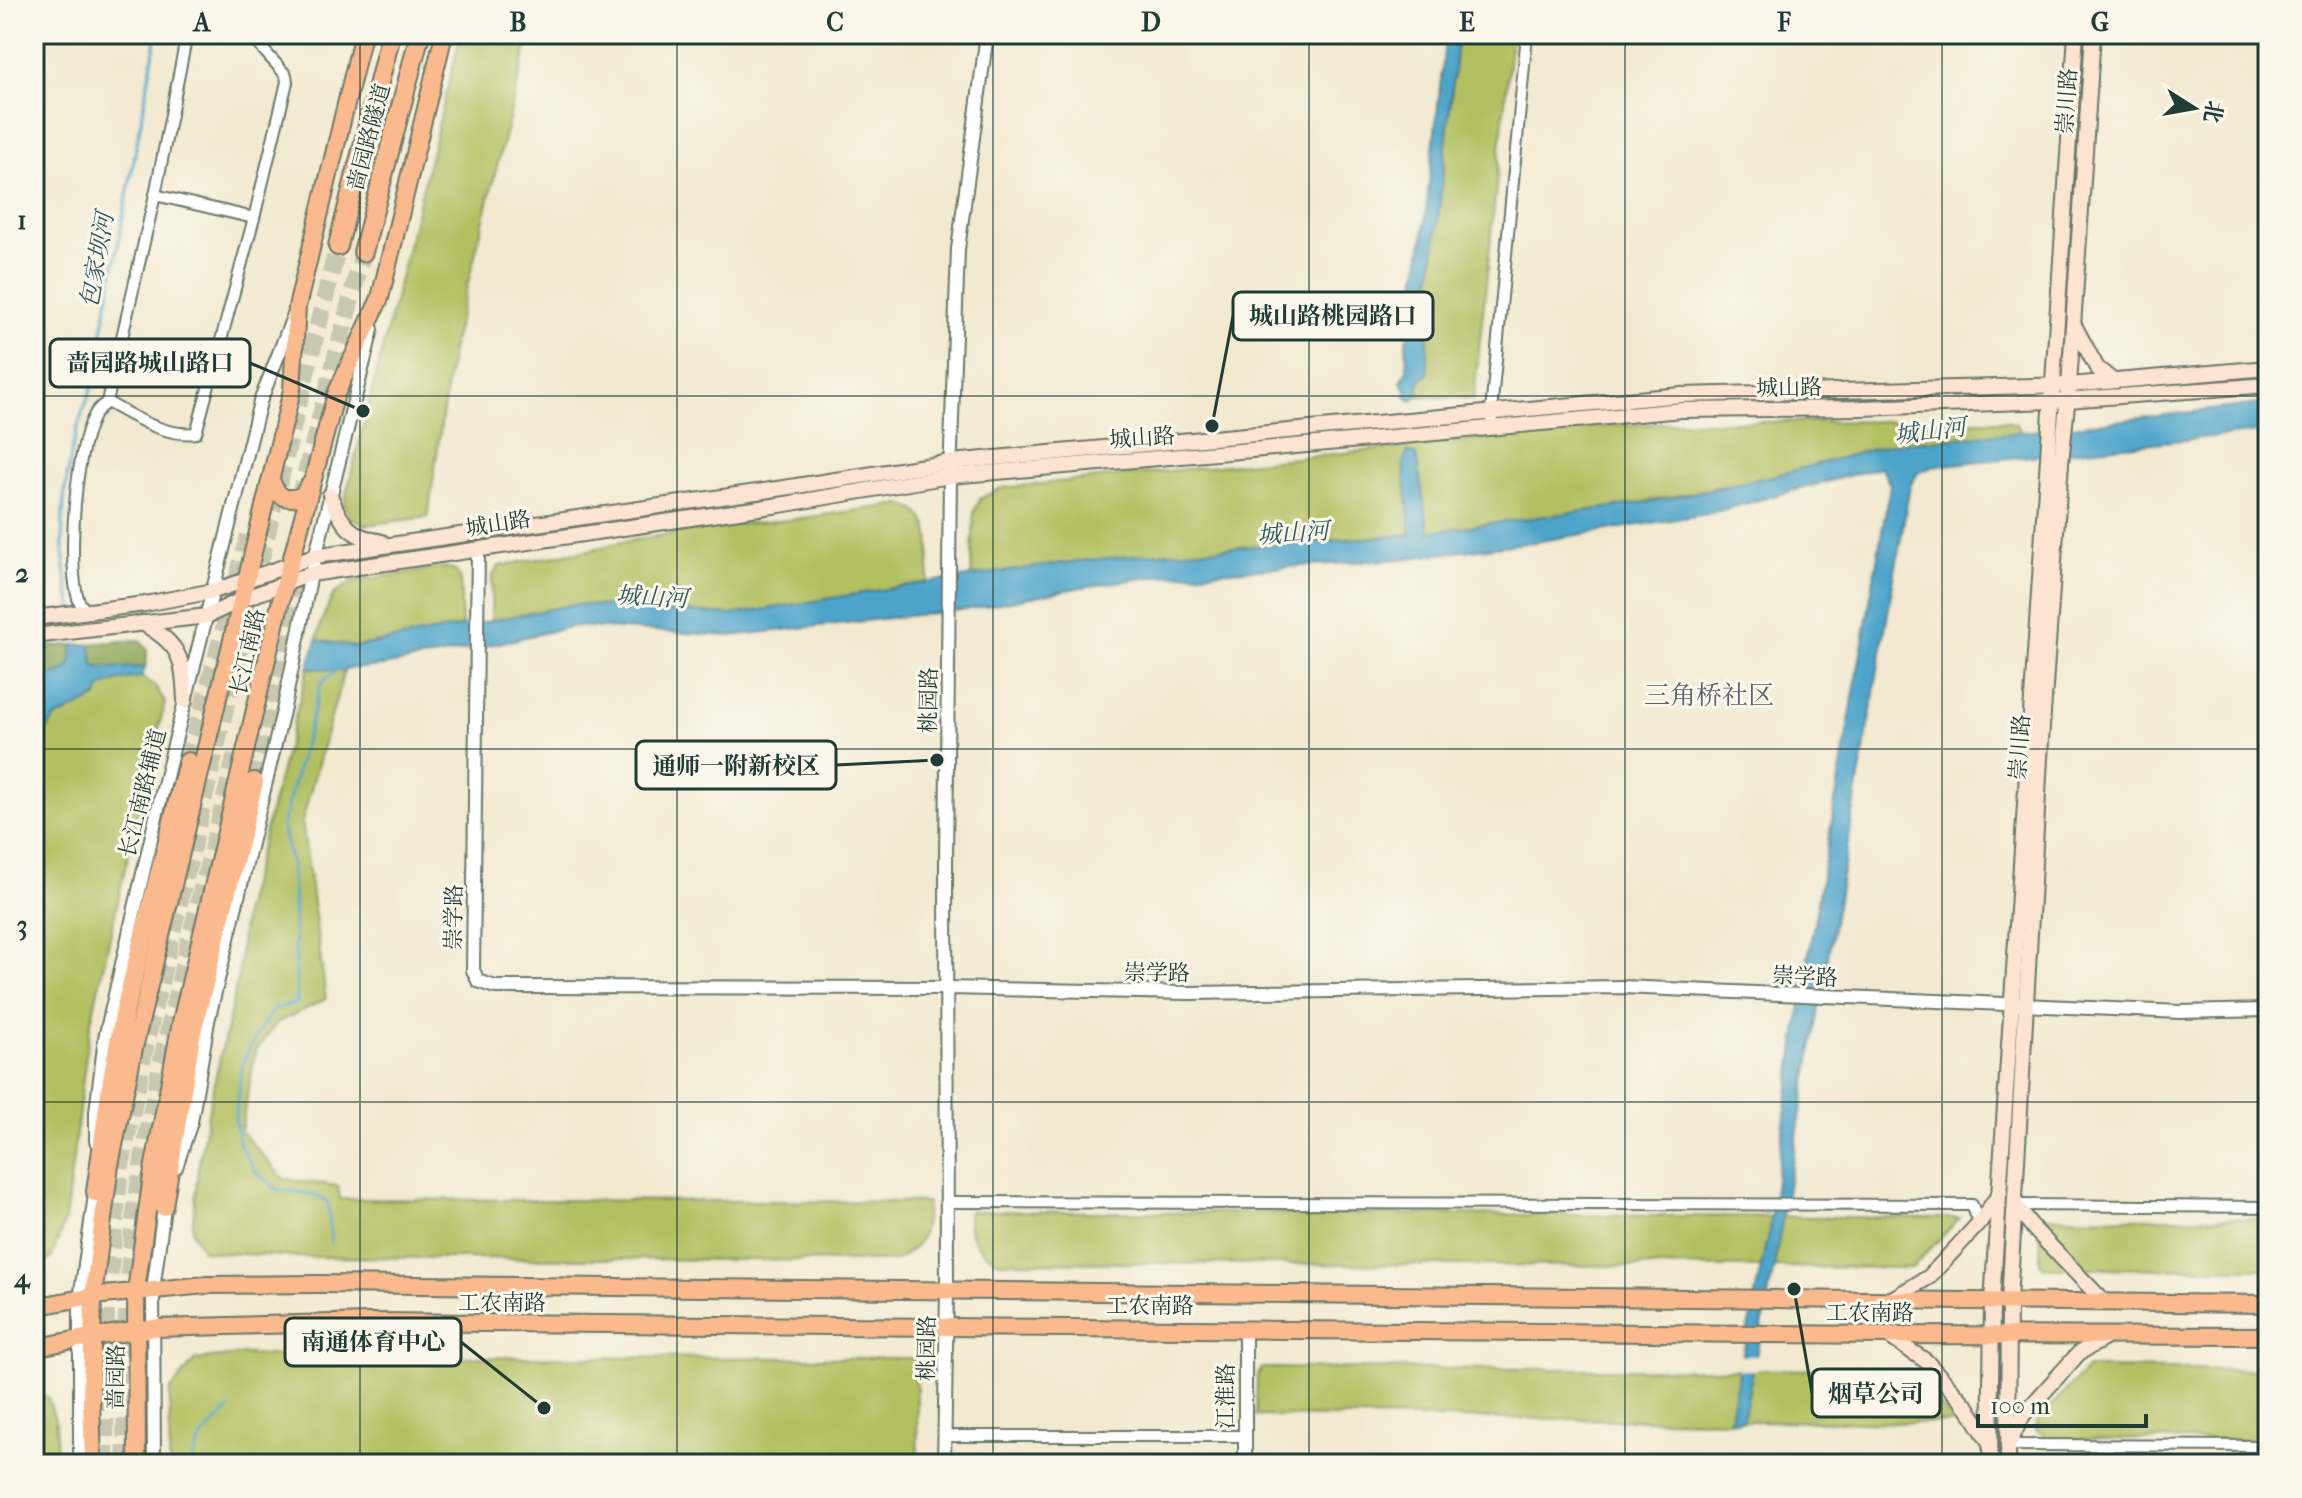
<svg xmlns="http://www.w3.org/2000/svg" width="2302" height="1498" viewBox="0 0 2302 1498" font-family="'IM FELL French Canon','Noto Serif SC',serif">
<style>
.green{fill:#b3c062;stroke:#697e4b;stroke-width:2}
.forest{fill:#8ea658;stroke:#567246;stroke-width:2}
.water{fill:#4ea4ca;stroke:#36707f;stroke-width:2}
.pier{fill:#f2e9d0}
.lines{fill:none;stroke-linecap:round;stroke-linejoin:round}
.stream{stroke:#4ea4ca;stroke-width:3}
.trunk-tunnel{stroke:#c8c7b1;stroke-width:18;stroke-dasharray:18 9;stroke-linecap:butt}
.minor-casing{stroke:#69796b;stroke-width:14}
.tertiary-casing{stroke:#69796b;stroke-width:16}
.secondary-casing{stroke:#69796b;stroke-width:18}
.primary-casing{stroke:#69796b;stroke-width:20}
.trunk-casing{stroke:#69796b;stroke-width:22}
.minor{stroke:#fff;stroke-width:10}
.tertiary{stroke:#fff;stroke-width:12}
.secondary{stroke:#fde3d1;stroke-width:14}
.primary{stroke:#fbba8d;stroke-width:16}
.trunk{stroke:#fbba8d;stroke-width:18}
.grid{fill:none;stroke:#1f3d34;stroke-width:2;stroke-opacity:0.55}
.labels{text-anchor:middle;stroke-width:6;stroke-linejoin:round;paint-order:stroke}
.street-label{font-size:22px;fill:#1f3d34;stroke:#fbf7ec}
.water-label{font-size:24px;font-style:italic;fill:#2d5c61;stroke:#fbf7ec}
.quarter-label{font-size:26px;fill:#5a626d;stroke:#fbf7ec}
.leader{fill:none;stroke:#1f3d34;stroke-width:3}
.callout-dot{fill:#1f3d34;stroke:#fbf7ec;stroke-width:3}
.callout{fill:#fbf7ec;stroke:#1f3d34;stroke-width:3}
.callout-label{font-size:24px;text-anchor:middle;font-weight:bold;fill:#1f3d34}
.neatline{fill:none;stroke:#1f3d34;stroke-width:3}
.grid-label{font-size:26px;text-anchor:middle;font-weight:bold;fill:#1f3d34}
</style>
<rect width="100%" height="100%" fill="#fbf7ec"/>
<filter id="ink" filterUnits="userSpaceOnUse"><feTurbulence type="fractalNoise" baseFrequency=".0125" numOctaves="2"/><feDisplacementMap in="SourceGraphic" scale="16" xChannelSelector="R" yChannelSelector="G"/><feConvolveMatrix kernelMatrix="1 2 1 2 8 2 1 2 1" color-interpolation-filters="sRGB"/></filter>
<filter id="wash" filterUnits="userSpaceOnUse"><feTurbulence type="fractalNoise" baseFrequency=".006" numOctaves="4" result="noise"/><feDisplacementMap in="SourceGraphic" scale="32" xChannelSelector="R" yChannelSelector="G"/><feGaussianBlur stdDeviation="1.8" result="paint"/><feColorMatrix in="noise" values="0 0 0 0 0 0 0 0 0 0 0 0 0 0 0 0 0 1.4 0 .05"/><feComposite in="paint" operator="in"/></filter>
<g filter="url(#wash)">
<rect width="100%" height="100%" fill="#f2e9d0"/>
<g class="green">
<path d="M 461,34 L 530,34 L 452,347 L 428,517 L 365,525 L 349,516 L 344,503 Z"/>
<path d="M 1458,34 L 1512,34 L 1474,399 L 1418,396 L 1419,383 L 1428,371 L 1428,312 Z"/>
<path d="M 2007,421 L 2017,425 L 2021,432 L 1891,444 L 1777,475 L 1629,505 L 1412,534 L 1159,553 L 1079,561 L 971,576 L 974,511 L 981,498 L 1001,488 L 1618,425 L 1688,422 Z"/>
<path d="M 901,504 C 939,514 929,552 928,582 L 731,615 L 577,604 L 491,620 L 492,577 L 499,566 L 594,549 L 617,543 L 718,526 L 789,520 Z"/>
<path d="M 445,567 L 456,571 L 460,578 L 462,626 L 355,647 L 317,640 L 321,622 L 333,595 L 353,581 Z"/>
<path d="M 139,640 C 152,650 146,663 142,677 L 156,687 L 165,703 L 137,815 L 89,1031 L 65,1221 L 52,1257 L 34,1273 L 34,648 Z"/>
<path d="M 308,668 L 344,671 L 302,821 L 326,999 L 277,1023 L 255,1052 L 241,1131 L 284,1179 L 338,1186 L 340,1199 L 927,1202 C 925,1232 922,1249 893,1261 L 307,1257 L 219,1253 L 202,1250 L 192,1231 L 198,1168 L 210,1102 L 238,978 L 244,911 Z"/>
<path d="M 969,1211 L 1960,1218 L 1912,1268 L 1000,1262 C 978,1252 965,1235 969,1211 Z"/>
<path d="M 2041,1217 L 2268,1219 L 2268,1269 L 2046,1268 L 2040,1263 Z"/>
<path d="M 246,1354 L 319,1357 L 916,1358 L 918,1464 L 169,1464 L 170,1391 L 195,1360 Z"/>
<path d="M 1262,1368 L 1909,1370 L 1914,1373 L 1954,1423 L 1256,1416 L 1257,1377 Z"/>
<path d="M 2088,1368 L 2268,1370 L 2268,1440 L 2049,1439 L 2036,1430 L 2037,1420 Z"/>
<path d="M 34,1390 L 48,1398 L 56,1423 L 57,1464 L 34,1464 Z"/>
</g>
<g class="forest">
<path d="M 139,640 L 147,649 L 145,667 C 128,668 109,672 94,665 L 90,644 Z"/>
<path d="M 72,645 C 75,677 61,673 34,676 L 34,648 Z"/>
</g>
<g class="water">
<path d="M 1446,34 L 1458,34 L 1428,312 L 1428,374 L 1420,380 L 1418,396 L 1412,401 L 1406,397 L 1406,390 L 1401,381 L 1407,371 L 1406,342 L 1422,246 Z"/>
<path d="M 2268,403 L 2268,431 L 1934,466 L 1918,473 L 1910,486 L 1775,1262 L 1743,1420 L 1729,1420 L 1769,1229 L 1805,975 L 1890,485 L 1881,467 L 1707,514 L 1534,542 L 1400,559 L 1158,576 L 1077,588 L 970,609 L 731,636 L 574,626 L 459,652 L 382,666 L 346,669 L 344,671 L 308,668 L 317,640 L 355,647 L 577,604 L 731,615 L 916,584 L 1079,561 L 1159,553 L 1411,535 L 1403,461 L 1408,451 L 1416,455 L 1417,459 L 1429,532 L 1657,501 L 1777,475 L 1891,444 L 2021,432 Z"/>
<path d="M 90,644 L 94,665 L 98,668 L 145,667 L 142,677 C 127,679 110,680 99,690 L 98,697 L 54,719 L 41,740 L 34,739 L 34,676 C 61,673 75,677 72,645 Z"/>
</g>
<path class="pier" d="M 1740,1356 L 1758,1356 L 1757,1370 L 1739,1370 Z"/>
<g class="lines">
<g class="stream">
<path d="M 72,608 C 69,591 65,574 64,558 C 58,510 71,435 91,391 L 157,34"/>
<path d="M 331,1243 L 328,1202 L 313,1194 L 278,1190 L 256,1172 L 239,1144 L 235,1119 L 243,1062 L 253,1041 L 273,1009 L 297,1003 L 292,868 L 282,826 L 321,683 L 338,669"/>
<path d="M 191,1464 L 201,1438 L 229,1409"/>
</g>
</g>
</g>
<g filter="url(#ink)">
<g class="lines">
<g class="trunk-tunnel">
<path d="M 299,500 L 363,252"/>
<path d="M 188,762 L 249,536"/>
<path d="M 254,782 L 294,606 L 303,546"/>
<path d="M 105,1464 L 106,1310 L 120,1170 L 147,1037 L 286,453 L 338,246"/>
<path d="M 126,1464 C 124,1369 125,1273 140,1178 C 163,1034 202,892 237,751"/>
</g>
<g class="minor-casing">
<g id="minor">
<path d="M 155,195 L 254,218"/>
<path d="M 107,402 C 134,417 165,437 196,433 L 254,218 L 287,82 L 286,75 L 259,45 L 260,34"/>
<path d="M 1492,428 L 1491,412 L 1527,34"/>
<path d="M 86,612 C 84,608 81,605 79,601 C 66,568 75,438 98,410 C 100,407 104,405 107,402 L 155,195 L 187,34"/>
<path d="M 947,1202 L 1972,1205 L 1979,1223"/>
<path d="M 2015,1205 L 2268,1207"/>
<path d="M 944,1436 L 1245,1436"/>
<path d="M 2008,1445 L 2268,1446"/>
</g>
</g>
<g class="tertiary-casing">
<g id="tertiary">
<path d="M 478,549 L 473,970 L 478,981 L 495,987 L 947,988 L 1188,993 L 1623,987 L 2180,1012 L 2268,1010"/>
<path d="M 96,1141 L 96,1112 L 105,1038 L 156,817 L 260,402 L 293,317"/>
<path d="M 176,1167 L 191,1122 L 208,1021 L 284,707 L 311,574 L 372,329"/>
<path d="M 80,1464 L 80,1299 L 96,1188"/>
<path d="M 154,1464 L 153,1290 L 165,1200"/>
<path d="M 944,1464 L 947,1291 L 946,859 L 950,476 L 958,249 L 987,34"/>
<path d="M 1245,1464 L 1245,1328"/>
</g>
</g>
<g class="secondary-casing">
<g id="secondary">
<path d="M 2075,327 L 2097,368 L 2113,381"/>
<path d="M 330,495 C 341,524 350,537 382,542"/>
<path d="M 34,618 L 145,604 L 214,591 L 315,556 L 777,489 L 951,462 L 1681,395 L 2069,385 L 2268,368"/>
<path d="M 142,623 C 181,645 183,658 185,701"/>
<path d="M 34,636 L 207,616 L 243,599 L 311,574 L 780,505 L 950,476 L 1263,449 L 1682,410 L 1862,408 L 2053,401 L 2268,385"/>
<path d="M 2015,1205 L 2035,1230 L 2105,1303"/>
<path d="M 1890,1300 L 1929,1277 L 1979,1223 L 2000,1193"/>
<path d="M 1887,1335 L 1926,1361 L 1968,1408 L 1990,1443"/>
<path d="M 2010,1441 L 2023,1415 L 2079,1353 L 2109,1336"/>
<path d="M 1990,1464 L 1992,1302 L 2076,34"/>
<path d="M 2008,1464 L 2009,1302 L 2041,741 L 2061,463 L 2069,385 L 2093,34"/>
</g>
</g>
<g class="primary-casing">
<g id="primary">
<path d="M 271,480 C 278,498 285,501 302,496 L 309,485"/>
<path d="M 34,1307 L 93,1296 L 206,1285 L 317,1284 L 2268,1304"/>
<path d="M 34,1348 L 79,1339 L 154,1328 L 368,1322 L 1887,1335 L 2268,1336"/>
<path d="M 93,1464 L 91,1401 L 93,1296 L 110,1165 L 134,1048 L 292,390 L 297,307 L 363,34"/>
<path d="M 137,1464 L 136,1291 L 152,1176 L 181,1022 L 285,583 L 336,394 L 380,298 L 444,34"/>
</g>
</g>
<g class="trunk-casing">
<g id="trunk">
<path d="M 338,246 L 391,34"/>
<path d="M 363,252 L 420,34"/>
<path d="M 96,1192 L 112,1079 L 125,1010 L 188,762"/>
<path d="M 163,1206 L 191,1036 L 254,782"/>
</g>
</g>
<use href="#minor" class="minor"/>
<use href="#tertiary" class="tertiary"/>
<use href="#secondary" class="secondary"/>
<use href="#primary" class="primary"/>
<use href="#trunk" class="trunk"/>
</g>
</g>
<path class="grid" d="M 360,34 L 360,1464M 677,34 L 677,1464M 993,34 L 993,1464M 1309,34 L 1309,1464M 1625,34 L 1625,1464M 1942,34 L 1942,1464M 34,396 L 2268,396M 34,749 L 2268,749M 34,1102 L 2268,1102"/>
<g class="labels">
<g class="street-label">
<text transform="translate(2066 101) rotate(-86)" y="8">崇川路</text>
<text transform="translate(368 137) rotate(-75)" y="8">啬园路隧道</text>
<text transform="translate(1789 387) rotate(-1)" y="8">城山路</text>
<text transform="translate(1142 437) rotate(-4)" y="8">城山路</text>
<text transform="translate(498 523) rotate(-9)" y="8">城山路</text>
<text transform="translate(247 652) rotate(-77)" y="8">长江南路</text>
<text transform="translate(928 700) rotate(-89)" y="8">桃园路</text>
<text transform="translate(2019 747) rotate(-86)" y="8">崇川路</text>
<text transform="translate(142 793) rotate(-76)" y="8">长江南路辅道</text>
<text transform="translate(453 917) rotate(-89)" y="8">崇学路</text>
<text transform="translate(1157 972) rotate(1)" y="8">崇学路</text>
<text transform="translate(1805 976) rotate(3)" y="8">崇学路</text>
<text x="502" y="1310">工农南路</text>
<text x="1150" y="1313">工农南路</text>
<text x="1870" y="1320">工农南路</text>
<text transform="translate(926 1348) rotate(-89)" y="8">桃园路</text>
<text transform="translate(115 1377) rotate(-89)" y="8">啬园路</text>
<text transform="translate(1225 1396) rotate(-90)" y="8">江淮路</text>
</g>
<g class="water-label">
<text transform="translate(97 260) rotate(-80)" y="8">包家坝河</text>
<text transform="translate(1930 431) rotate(-7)" y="8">城山河</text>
<text transform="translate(1293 533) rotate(-4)" y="8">城山河</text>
<text transform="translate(652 597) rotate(3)" y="8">城山河</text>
</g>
<g class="quarter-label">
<text x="1709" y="704">三角桥社区</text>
</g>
</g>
<path class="leader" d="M1212 426L1233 316M363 411L250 363M937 760L836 765M544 1408L461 1342M1794 1289L1812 1393"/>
<g class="callout-dot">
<circle cx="1212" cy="426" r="8"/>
<circle cx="363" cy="411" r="8"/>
<circle cx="937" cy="760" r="8"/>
<circle cx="544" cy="1408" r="8"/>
<circle cx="1794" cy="1289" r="8"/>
</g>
<g class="callout">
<rect x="1233" y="292" width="200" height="48" rx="8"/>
<rect x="50" y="339" width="200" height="48" rx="8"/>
<rect x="636" y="741" width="200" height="48" rx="8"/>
<rect x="285" y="1318" width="176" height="48" rx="8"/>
<rect x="1812" y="1369" width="128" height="48" rx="8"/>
</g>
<g class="callout-label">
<text x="1333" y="324">城山路桃园路口</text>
<text x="150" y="371">啬园路城山路口</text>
<text x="736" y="774">通师一附新校区</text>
<text x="373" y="1350">南通体育中心</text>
<text x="1876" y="1402">烟草公司</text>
</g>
<rect width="2302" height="1498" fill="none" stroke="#fbf7ec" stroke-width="88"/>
<g transform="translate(2194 108) rotate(101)" stroke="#fbf7ec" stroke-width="6" paint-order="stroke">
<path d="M0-6L14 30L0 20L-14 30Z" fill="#1f3d34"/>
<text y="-12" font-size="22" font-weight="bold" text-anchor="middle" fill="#1f3d34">北</text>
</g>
<path d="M1978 1414v12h168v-12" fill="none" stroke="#1f3d34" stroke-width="4"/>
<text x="1990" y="1414" font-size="24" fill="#1f3d34" stroke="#fbf7ec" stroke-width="6" paint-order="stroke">100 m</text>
<rect x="44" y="44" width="2214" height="1410" class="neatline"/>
<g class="grid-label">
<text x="202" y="31">A</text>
<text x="518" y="31">B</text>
<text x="835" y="31">C</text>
<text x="1151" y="31">D</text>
<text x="1467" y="31">E</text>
<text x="1784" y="31">F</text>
<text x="2100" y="31">G</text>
<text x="22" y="229">1</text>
<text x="22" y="582">2</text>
<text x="22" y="934">3</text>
<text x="22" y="1287">4</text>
</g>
</svg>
